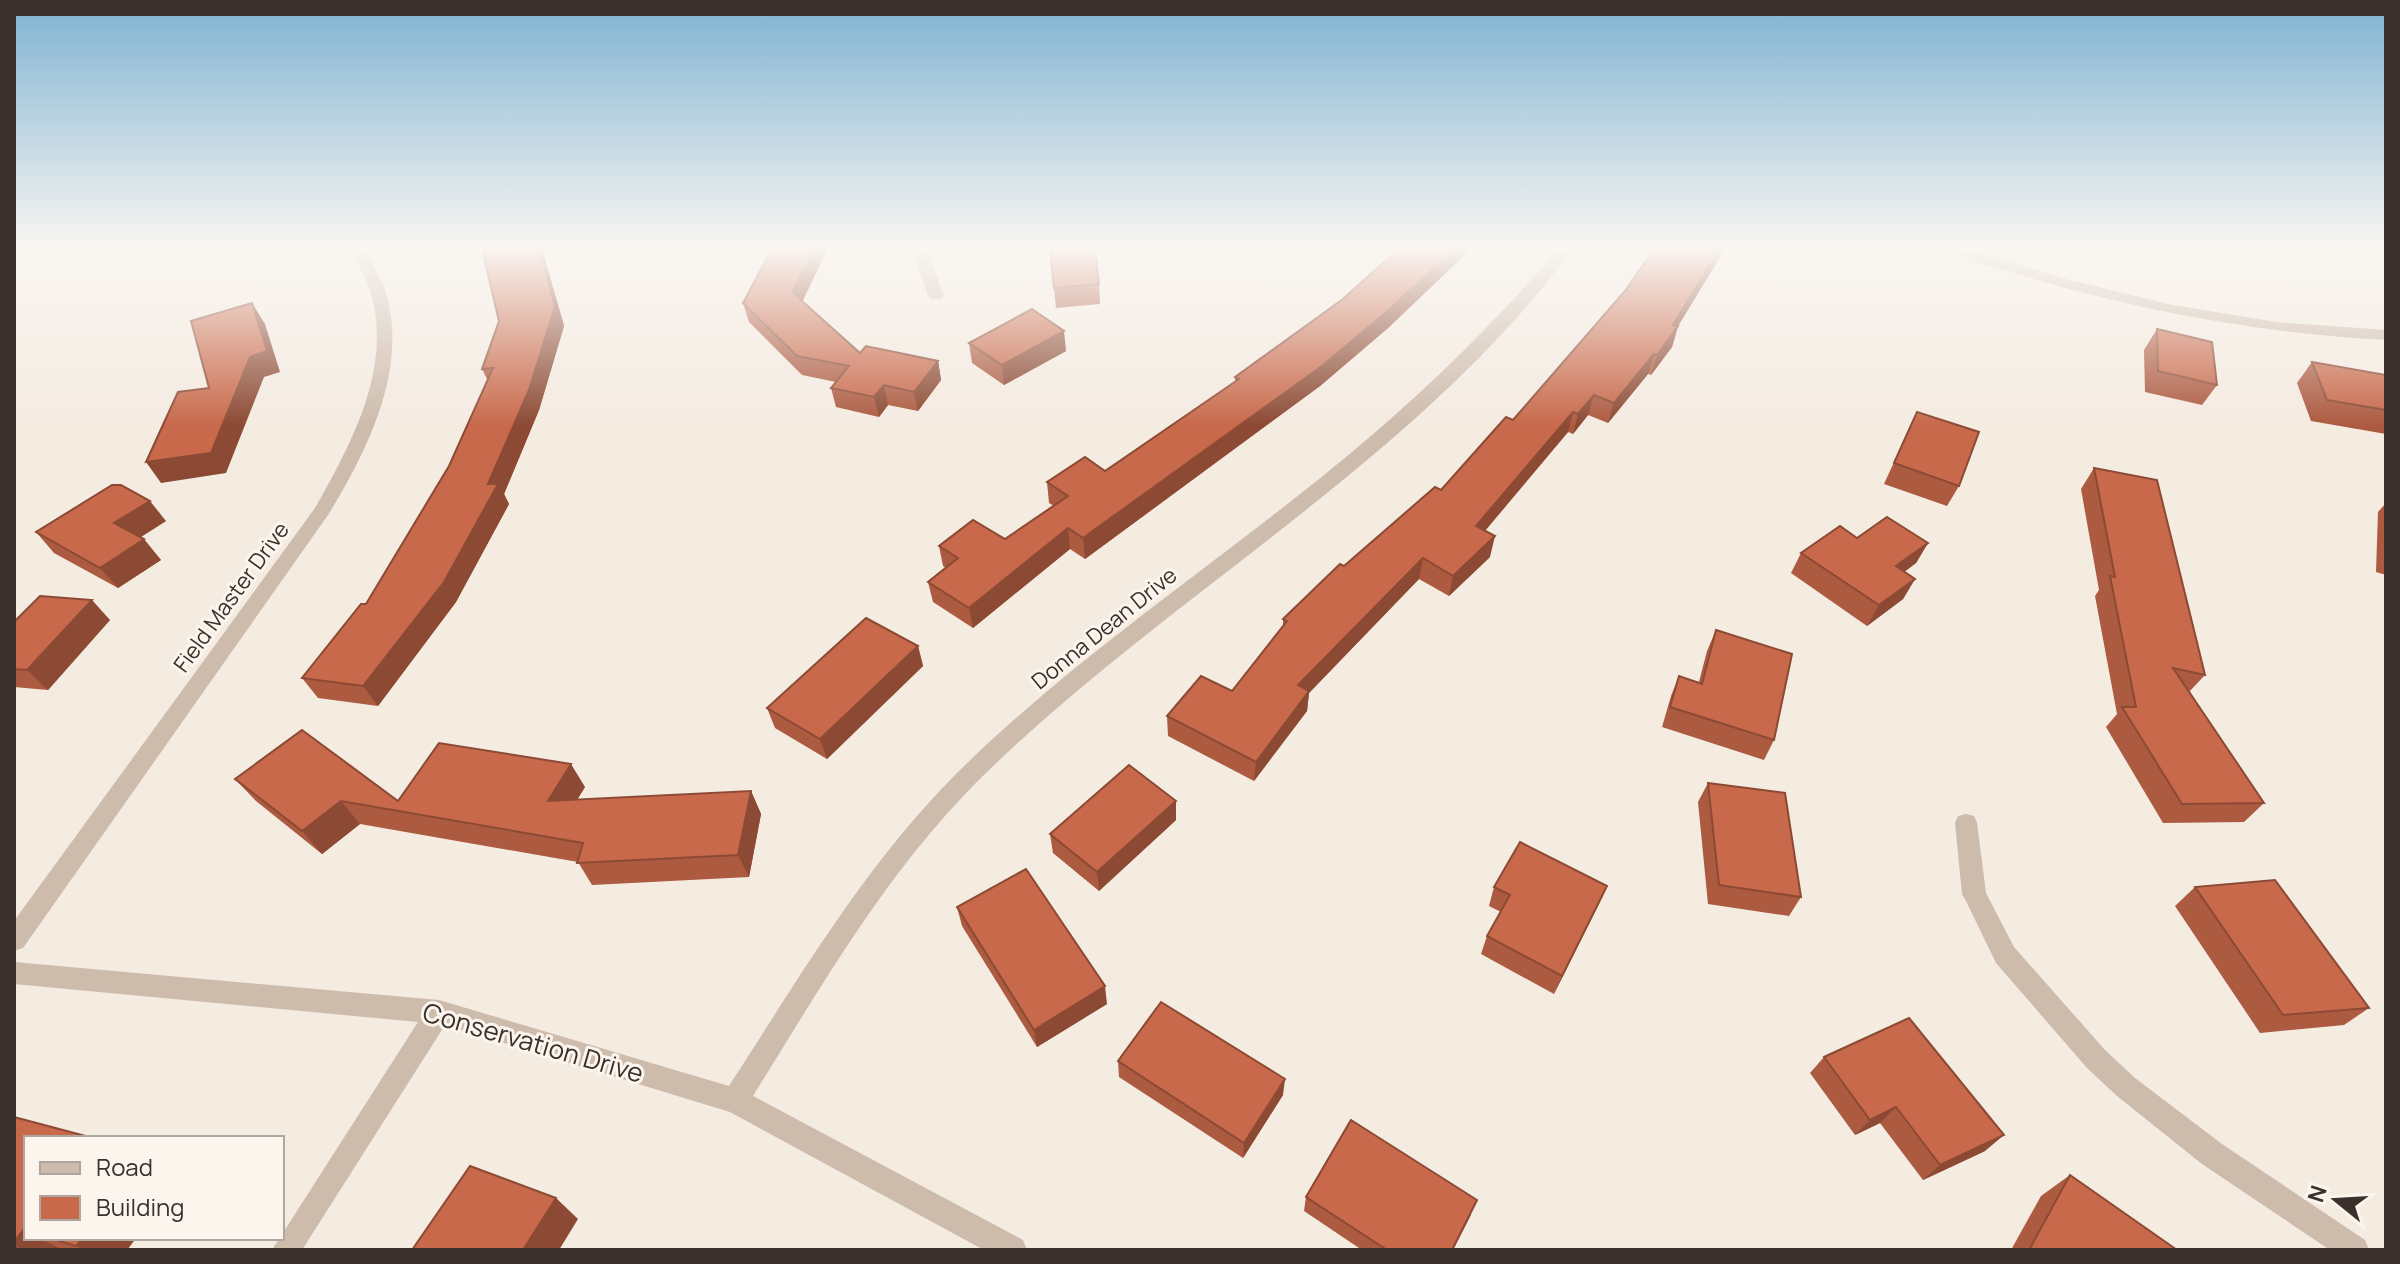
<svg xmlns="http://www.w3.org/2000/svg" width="2400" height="1264" viewBox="0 0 2400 1264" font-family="Manrope,sans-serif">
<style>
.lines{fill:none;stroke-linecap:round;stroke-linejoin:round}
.minor{fill:#cdbbac;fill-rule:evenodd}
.wall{fill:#ac5a40}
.shaded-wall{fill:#8c4a34}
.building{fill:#c8694b;stroke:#8c4a34;stroke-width:2}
.labels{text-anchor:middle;stroke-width:6;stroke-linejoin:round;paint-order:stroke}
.street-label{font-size:22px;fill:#3b302b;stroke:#fbf5ee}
.near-street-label{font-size:26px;fill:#3b302b;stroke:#fbf5ee}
</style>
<rect width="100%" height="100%" fill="#f4ebe1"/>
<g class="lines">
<g class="minor">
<path d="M 350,249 L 364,249 C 370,260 377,271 382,282 C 413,361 369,448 328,515 L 23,948 L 14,951 L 14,921 L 315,508 C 353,441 397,360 367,282 C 362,271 355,260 350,249 Z"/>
<path d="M 912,249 L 926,249 L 944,296 L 941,299 L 931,299 L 928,296 Z"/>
<path d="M 1558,249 L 1573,249 C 1416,460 1176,589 989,770 C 891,864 824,982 753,1096 L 1023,1240 L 1027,1250 L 984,1250 L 730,1112 L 445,1025 L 302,1250 L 272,1250 L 418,1022 L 14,984 L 14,962 L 439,1000 L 729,1086 C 799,978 865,865 957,773 C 1058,673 1178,590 1290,502 C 1388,426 1478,343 1558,249 Z"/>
<path d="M 1949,249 L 1971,249 L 2066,279 L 2168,304 L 2276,322 L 2386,330 L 2386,340 C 2260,333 2138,311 2017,274 C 1997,268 1964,263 1949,249 Z"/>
<path d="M 1966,814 L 1974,816 L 1977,823 L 1986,893 L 2014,947 L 2105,1050 L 2135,1078 L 2222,1144 L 2365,1240 L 2369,1250 L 2330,1250 L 2202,1164 L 2117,1096 L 2087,1068 L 1996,963 L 1966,901 L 1962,894 L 1955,823 L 1958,816 Z"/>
</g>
</g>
<g class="wall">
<path d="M 482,249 L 542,249 L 564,326 L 539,410 L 504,494 L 509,504 L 456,602 L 378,706 L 318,698 L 302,678 L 366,604 L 449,466 L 488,381 L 482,369 L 499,321 Z"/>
<path d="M 772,249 L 827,249 L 802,301 L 860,353 L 938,361 L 941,380 L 918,411 L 888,405 L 879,417 L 836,407 L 831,388 L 836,382 L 802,375 L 749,322 L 743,303 Z"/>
<path d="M 1050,249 L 1099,284 L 1100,304 L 1056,308 Z"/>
<path d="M 1468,252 L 1388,328 L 1320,386 L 1085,559 L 1070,549 L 973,628 L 933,602 L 928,582 L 946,568 L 943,566 L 939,546 L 1005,539 L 1054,506 L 1049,503 L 1047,482 L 1105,471 L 1235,382 L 1235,377 Z"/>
<path d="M 1625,291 L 1678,326 L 1672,347 L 1651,375 L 1648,374 L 1608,423 L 1588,415 L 1573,434 L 1568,432 L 1485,531 L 1490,557 L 1449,596 L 1419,579 L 1309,693 L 1307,711 L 1254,781 L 1168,736 L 1167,716 L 1232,691 L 1283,627 L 1283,619 L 1344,566 L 1441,490 L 1513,420 Z"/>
<path d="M 2157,329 L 2217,385 L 2202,405 L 2145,392 L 2144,350 Z"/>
<path d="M 969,343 L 1066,351 L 1004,385 L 972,363 Z"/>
<path d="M 2312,362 L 2386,375 L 2386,434 L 2311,421 L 2297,383 Z"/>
<path d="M 1917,412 L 1959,486 L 1947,506 L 1884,484 Z"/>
<path d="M 2094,468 L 2205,675 L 2189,692 L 2264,803 L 2244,822 L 2163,823 L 2106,727 L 2117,714 L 2095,596 L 2099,590 L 2081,489 Z"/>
<path d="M 2386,503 L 2386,575 L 2376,572 L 2378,512 Z"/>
<path d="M 166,521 L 141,537 L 161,560 L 118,588 L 54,553 L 36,532 Z"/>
<path d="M 1857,538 L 1928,543 L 1916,563 L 1904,572 L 1915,579 L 1903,599 L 1867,626 L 1791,573 L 1801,553 Z"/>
<path d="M 110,620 L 48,690 L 14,687 L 14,622 Z"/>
<path d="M 1716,630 L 1774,740 L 1764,760 L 1662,727 L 1671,696 L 1679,676 L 1699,682 L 1707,651 Z"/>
<path d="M 918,646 L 923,666 L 827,759 L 775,728 L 767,708 Z"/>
<path d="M 235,779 L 398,801 L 585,787 L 577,800 L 751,791 L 761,814 L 749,877 L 592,885 L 578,862 L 360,824 L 322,854 L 256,801 Z"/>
<path d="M 1708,783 L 1801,897 L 1789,916 L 1708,904 L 1698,802 Z"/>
<path d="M 1176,801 L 1176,820 L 1099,891 L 1053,853 L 1050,834 Z"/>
<path d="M 1607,886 L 1554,994 L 1481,954 L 1487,936 L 1501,912 L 1489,906 L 1494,887 Z"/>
<path d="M 2195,887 L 2369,1008 L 2344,1025 L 2260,1033 L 2175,906 Z"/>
<path d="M 957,907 L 1107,1004 L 1037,1047 L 962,926 Z"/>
<path d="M 1824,1057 L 1985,1151 L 1923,1180 L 1880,1123 L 1855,1135 L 1810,1073 Z"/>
<path d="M 1118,1061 L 1283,1095 L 1243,1158 L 1119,1077 Z"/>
<path d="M 26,1138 L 26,1238 L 136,1238 L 127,1250 L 14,1250 Z"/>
<path d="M 2070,1175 L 2177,1250 L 2011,1250 L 2041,1196 Z"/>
<path d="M 1306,1197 L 1471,1215 L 1453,1250 L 1362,1250 L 1304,1211 Z"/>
</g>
<g class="shaded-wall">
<path d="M 539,249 L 542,249 L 564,326 L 539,410 L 504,494 L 509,504 L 456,602 L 378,706 L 363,686 L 488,484 Z"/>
<path d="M 814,249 L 827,249 L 827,250 L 798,311 L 792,292 Z"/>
<path d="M 1454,249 L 1471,249 L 1388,328 L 1320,386 L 1085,559 L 1083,538 Z"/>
<path d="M 1719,249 L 1725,249 L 1677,328 L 1678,326 L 1672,347 L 1651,375 L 1657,355 L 1673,325 Z"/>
<path d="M 252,303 L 265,324 L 280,372 L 264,377 L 226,473 L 161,483 L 146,462 L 250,357 Z"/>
<path d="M 1064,331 L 1066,351 L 1004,385 L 1002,365 Z"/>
<path d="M 1654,354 L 1648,374 L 1608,423 L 1614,403 Z"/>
<path d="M 938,361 L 941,380 L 918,411 L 914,392 Z"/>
<path d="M 884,385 L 888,405 L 879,417 L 874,397 Z"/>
<path d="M 1594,395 L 1588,415 L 1573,434 L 1578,414 Z"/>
<path d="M 1573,412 L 1568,432 L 1472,546 L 1476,526 Z"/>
<path d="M 150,501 L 166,521 L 131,543 L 114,523 Z"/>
<path d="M 1068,528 L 1070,549 L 973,628 L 969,608 Z"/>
<path d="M 1495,536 L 1490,557 L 1449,596 L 1453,576 Z"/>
<path d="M 144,539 L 161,560 L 118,588 L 100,568 Z"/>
<path d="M 1928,543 L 1916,563 L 1884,587 L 1896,566 Z"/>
<path d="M 1423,558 L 1419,579 L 1309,693 L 1307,711 L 1254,781 L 1256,762 L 1298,685 Z"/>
<path d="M 1915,579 L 1903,599 L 1867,626 L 1879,605 Z"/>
<path d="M 92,600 L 110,620 L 48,690 L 27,670 Z"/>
<path d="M 918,646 L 923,666 L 827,759 L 820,739 Z"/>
<path d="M 571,764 L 585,787 L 562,824 L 548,801 Z"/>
<path d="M 751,791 L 761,814 L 749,877 L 738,855 Z"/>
<path d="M 341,801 L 360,824 L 322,854 L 302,831 Z"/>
<path d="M 1176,801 L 1176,820 L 1099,891 L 1097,872 Z"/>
<path d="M 1607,886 L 1599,904 L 1554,994 L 1562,976 Z"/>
<path d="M 1105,986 L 1107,1004 L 1037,1047 L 1034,1030 Z"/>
<path d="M 1285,1079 L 1283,1095 L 1243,1158 L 1244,1143 Z"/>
<path d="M 1896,1107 L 1880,1123 L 1855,1135 L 1870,1120 Z"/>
<path d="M 2004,1135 L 1985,1151 L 1923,1180 L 1940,1165 Z"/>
<path d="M 556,1198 L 578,1219 L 559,1250 L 523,1250 Z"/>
<path d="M 23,1230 L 26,1231 L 26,1238 L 39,1238 L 63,1250 L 14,1250 L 14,1242 Z"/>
<path d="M 82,1238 L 136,1238 L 127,1250 L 84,1250 L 76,1246 Z"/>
</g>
<g class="building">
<path d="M 482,249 L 539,249 L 555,306 L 529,390 L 488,484 L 498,484 L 444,582 L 363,686 L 302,678 L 361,604 L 366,604 L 449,466 L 493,368 L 482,369 L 499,321 Z"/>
<path d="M 772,249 L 814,249 L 792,292 L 860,353 L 866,346 L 938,361 L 914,392 L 884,385 L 874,397 L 831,388 L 849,366 L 797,356 L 743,303 Z"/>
<path d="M 1050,249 L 1095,249 L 1099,284 L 1054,288 Z"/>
<path d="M 1398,249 L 1454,249 L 1391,308 L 1322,366 L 1083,538 L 1068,528 L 969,608 L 928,582 L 958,558 L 939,546 L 973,520 L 1005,539 L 1068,496 L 1047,482 L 1085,457 L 1105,471 L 1239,379 L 1235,377 L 1343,299 Z"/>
<path d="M 1654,249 L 1719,249 L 1673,325 L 1678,326 L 1657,355 L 1654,354 L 1614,403 L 1594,395 L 1578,414 L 1573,412 L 1476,526 L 1495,536 L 1453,576 L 1423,558 L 1298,685 L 1309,691 L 1256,762 L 1167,716 L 1201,676 L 1232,691 L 1287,621 L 1283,619 L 1340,564 L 1344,566 L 1435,487 L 1441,490 L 1506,417 L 1513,420 L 1625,291 Z"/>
<path d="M 252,303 L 267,351 L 250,357 L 211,453 L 146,462 L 178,392 L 209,388 L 191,321 Z"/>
<path d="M 1032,309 L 1064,331 L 1002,365 L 969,343 Z"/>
<path d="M 2157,329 L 2212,342 L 2217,385 L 2158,371 Z"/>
<path d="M 2312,362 L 2386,375 L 2386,410 L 2327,400 Z"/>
<path d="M 1917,412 L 1979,432 L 1959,486 L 1894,463 Z"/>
<path d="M 2094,468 L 2157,480 L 2205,675 L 2173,668 L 2264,803 L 2182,804 L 2122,707 L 2136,707 L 2110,576 L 2115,577 Z"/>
<path d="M 112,485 L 121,485 L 150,501 L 114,523 L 144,539 L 100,568 L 36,532 Z"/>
<path d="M 1887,517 L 1928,543 L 1896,566 L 1915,579 L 1879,605 L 1801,553 L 1840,526 L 1857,538 Z"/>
<path d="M 40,596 L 92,600 L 27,670 L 14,669 L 14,622 Z"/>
<path d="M 866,618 L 918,646 L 820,739 L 767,708 Z"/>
<path d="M 1716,630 L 1792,654 L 1774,740 L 1670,707 L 1679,676 L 1702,684 Z"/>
<path d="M 302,730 L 398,801 L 439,743 L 571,764 L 548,801 L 751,791 L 738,855 L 577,863 L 583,843 L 341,801 L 302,831 L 235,779 Z"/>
<path d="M 1129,765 L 1176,801 L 1097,872 L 1050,834 Z"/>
<path d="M 1708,783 L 1785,793 L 1801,897 L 1719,885 Z"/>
<path d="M 1520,842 L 1607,886 L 1562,976 L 1487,936 L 1510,895 L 1494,887 Z"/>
<path d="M 1026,869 L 1105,986 L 1034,1030 L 957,907 Z"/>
<path d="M 2275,880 L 2369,1008 L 2283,1015 L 2195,887 Z"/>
<path d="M 1161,1002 L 1285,1079 L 1244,1143 L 1118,1061 Z"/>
<path d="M 1909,1018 L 2004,1135 L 1940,1165 L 1896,1107 L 1870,1120 L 1824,1057 Z"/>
<path d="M 14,1117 L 93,1138 L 26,1138 L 26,1231 L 23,1230 L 14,1242 Z"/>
<path d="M 1351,1120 L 1477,1200 L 1452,1250 L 1387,1250 L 1306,1197 Z"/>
<path d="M 470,1166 L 556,1198 L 523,1250 L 412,1250 Z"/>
<path d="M 2070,1175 L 2177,1250 L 2029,1250 Z"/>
<path d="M 50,1238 L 82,1238 L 76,1246 Z"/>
</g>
<linearGradient id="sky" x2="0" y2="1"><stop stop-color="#7eb2d2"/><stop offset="0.58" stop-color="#faf6f2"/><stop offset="1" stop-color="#faf6f2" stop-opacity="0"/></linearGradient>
<rect width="2400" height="426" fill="url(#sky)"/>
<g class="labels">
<g class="street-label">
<text transform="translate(231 597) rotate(-54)" y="8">Field Master Drive</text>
<text transform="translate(1104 628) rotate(-39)" y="8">Donna Dean Drive</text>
</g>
<g class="near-street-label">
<text transform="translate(533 1043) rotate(16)" y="9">Conservation Drive</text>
</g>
</g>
<rect width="2400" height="1264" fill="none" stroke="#3b302b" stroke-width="32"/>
<rect x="24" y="1136" width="260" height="104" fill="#fbf5ee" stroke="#aea6a0" stroke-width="2"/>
<rect x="40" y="1162" width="40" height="12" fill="#cdbbac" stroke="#aea6a0" stroke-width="2"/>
<text x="96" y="1176" font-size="24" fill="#3b302b">Road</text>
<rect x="40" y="1196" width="40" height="24" fill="#c8694b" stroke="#aea6a0" stroke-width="2"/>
<text x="96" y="1216" font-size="24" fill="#3b302b">Building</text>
<g transform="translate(2336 1200) rotate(288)" stroke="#fbf5ee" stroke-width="6" paint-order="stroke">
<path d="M0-6L14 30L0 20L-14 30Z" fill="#3b302b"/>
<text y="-12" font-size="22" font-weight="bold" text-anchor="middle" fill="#3b302b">N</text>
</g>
</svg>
